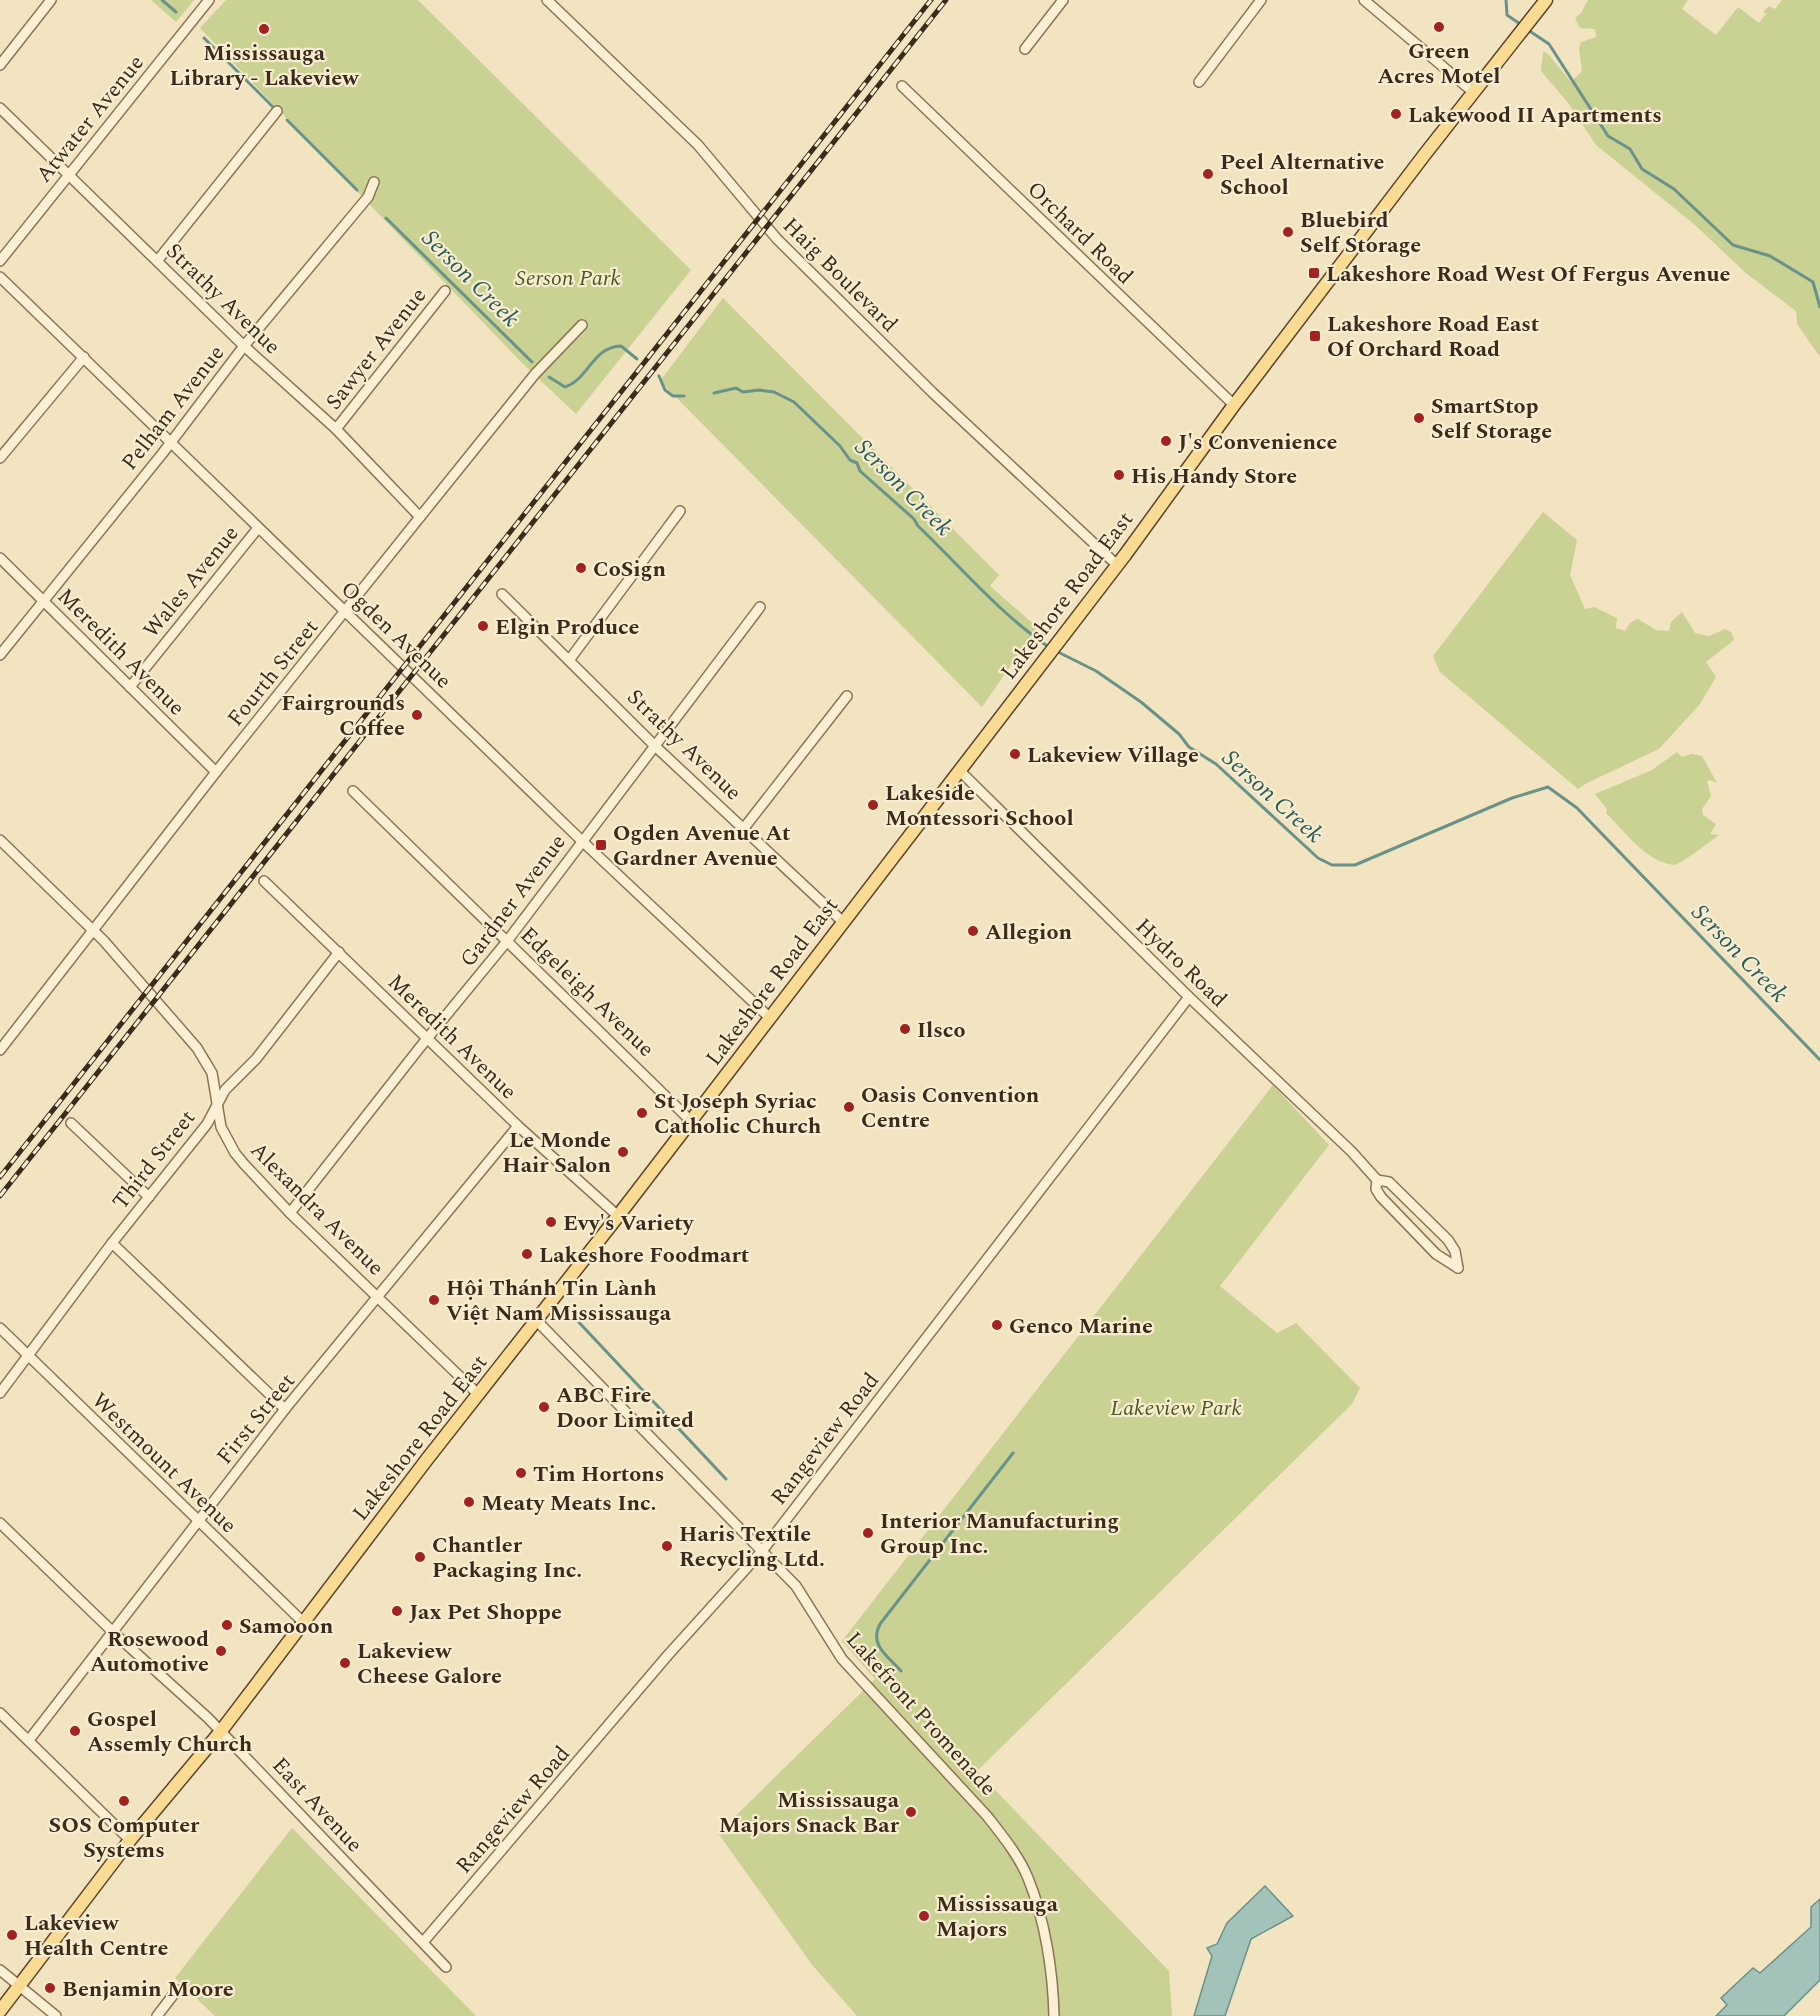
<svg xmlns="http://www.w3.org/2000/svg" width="1820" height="2016" viewBox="0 0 1820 2016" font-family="Spectral,serif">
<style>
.green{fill:#c9d193}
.water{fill:#a3c3ba;stroke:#699289;stroke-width:1.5}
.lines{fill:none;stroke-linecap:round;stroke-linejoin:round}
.stream{stroke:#699289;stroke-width:3}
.minor-casing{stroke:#8d7456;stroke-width:12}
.major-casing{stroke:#5a422b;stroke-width:15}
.minor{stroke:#fcf0d4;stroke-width:9}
.major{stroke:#f9db94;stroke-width:12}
.rail-casing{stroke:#3b2b1c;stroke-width:5}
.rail{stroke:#f8edd0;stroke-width:3;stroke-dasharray:9;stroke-linecap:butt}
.poi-dot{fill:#a12221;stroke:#f8edd0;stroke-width:2}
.labels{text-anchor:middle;stroke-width:4.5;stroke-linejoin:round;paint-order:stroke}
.poi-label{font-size:22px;font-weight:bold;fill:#3b2b1c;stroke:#f8edd0;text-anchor:start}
.street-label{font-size:22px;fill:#3b2b1c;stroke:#f8edd0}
.park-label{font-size:22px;font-style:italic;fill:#4a5921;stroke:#f8edd0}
.water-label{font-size:24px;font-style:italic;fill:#2a5c59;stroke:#f8edd0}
</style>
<rect width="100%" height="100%" fill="#f2e4c0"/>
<g class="green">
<path d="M 151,0 L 194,0 L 176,22 Z"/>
<path d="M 226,0 L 418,0 L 691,270 L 576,414 L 522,363 L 200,28 Z"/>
<path d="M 1588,0 L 1688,0 L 1682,9 L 1716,35 L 1738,7 L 1759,23 L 1766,14 L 1763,12 L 1769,6 L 1775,9 L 1782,0 L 1820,0 L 1820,357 L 1797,324 L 1796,311 L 1747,274 L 1695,225 L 1596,145 L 1569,104 L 1541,71 L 1543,51 L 1549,55 L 1571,82 L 1582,71 L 1579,48 L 1581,42 L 1596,37 L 1595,29 L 1580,28 L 1575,18 L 1581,13 Z"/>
<path d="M 723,298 L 999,575 L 990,586 L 1037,627 L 982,707 L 660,381 Z"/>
<path d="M 1543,512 L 1577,540 L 1570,575 L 1585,609 L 1594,607 L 1617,618 L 1616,628 L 1625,631 L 1631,622 L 1638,619 L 1656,630 L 1669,631 L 1671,622 L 1682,612 L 1695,633 L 1709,636 L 1725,629 L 1732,633 L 1734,640 L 1706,662 L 1716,677 L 1700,704 L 1659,749 L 1587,783 L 1578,789 L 1440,672 L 1433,656 Z"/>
<path d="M 1677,752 L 1682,757 L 1692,754 L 1702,756 L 1717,783 L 1710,780 L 1707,781 L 1711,796 L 1702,809 L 1703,815 L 1716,824 L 1710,834 L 1719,835 C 1704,846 1692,856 1675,865 C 1645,862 1626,832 1606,813 L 1607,809 L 1595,794 L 1652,770 Z"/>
<path d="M 1273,1085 L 1329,1145 L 1220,1286 L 1277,1333 L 1296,1323 L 1360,1388 L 1352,1404 L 977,1771 L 1169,1971 L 1172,2016 L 857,2016 L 813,1966 L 718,1833 L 875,1679 L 842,1641 Z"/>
<path d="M 292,1828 L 476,2016 L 215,2016 L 175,1978 Z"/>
</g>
<g class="water">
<path d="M 1265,1886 L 1293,1916 L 1251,1939 L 1225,2016 L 1194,2016 L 1212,1956 L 1207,1948 L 1217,1944 L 1227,1923 Z"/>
<path d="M 1820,1899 L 1820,1980 L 1784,2016 L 1716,2016 L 1727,2005 L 1721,1998 L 1753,1968 L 1760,1973 L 1811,1927 L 1811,1907 Z"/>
</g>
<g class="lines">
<g class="stream">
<path d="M 162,0 L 176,12"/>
<path d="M 1506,0 L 1507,15 L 1523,26"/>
<path d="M 1528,30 L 1549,44 L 1608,136 L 1630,149 L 1642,169 L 1674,189 L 1733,245 L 1770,256 L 1813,282 L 1820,307"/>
<path d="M 204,38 L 273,107"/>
<path d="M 287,120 L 357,190"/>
<path d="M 386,218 L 532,362"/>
<path d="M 659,376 L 665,390 L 673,396 L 684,396"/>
<path d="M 549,377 L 565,387 C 589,379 592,347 621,346 L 637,359"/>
<path d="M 714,393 L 736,388 L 743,392 L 759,390 L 774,392 L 794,402 L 840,446 L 850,460 L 857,463 L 860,471 L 914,519 L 918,526 C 962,568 1000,614 1050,648"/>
<path d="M 1056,651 L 1096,671 L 1141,702 L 1179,734 L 1189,747 L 1216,764 L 1318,858 L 1332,865 L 1355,865 L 1512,798 L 1548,787 L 1577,808 L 1820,1060"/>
<path d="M 573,1316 L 726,1479"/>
<path d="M 901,1671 C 887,1655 869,1645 880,1624 L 1013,1453"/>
</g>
<g class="minor-casing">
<g id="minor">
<path d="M 547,0 L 698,145 L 777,239 L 933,393 L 1117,565"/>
<path d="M 1364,0 L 1473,92"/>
<path d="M 1025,49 L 1063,0"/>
<path d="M 0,65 L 51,0"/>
<path d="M 1199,82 L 1261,0"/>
<path d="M 902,86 L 1234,405"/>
<path d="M 0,108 L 244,346 L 336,429 L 420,517"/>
<path d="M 158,260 L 277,111"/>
<path d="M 0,261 L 209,0"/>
<path d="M 0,277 L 582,841 L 769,1017"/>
<path d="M 336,429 L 445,291"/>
<path d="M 0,458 L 84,357"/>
<path d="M 0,558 L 216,772"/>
<path d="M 502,594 L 656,747 L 842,921"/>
<path d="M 0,655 L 162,454 L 244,346 L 368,197 L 374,182"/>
<path d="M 570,659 L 680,511"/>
<path d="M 130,687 L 258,528"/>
<path d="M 960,771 L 1189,997 L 1352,1152 L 1377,1180"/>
<path d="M 353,791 L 691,1121"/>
<path d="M 744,828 L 847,696"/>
<path d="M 0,840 L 104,941 L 197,1048 L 212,1073 L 221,1127 L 235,1153 L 244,1164 L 290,1213 L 479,1395"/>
<path d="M 264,881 L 518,1126 L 618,1216"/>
<path d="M 0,1050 L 216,772 L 420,517 L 535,374 L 582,325"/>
<path d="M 71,1123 L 149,1197"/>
<path d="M 1377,1180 L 1389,1182 L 1448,1240 L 1455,1251 L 1458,1268"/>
<path d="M 1377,1180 L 1376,1189 L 1381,1197 L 1436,1254 L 1458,1268"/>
<path d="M 290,1213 L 421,1046 L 508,940 L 760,607"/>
<path d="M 112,1243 L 285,1409"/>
<path d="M 536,1320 L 796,1586 L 842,1659 L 987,1816 C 1002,1835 1019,1856 1028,1878 C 1045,1920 1053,1971 1054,2016"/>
<path d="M 0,1328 L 304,1623"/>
<path d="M 0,1393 L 112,1243 L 207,1124 L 225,1090 L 256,1059 L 339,952"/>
<path d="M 0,1523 L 114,1633 L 208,1718 L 446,1967"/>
<path d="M 0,1713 L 130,1840"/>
<path d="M 29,1740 L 285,1409 L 518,1126"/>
<path d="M 424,1941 L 668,1655 L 762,1551 L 1189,997"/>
<path d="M 0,1970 L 56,2016"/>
<path d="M 157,2016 L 177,1990"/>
</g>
</g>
<g class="major-casing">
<path id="major" d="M 0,2011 L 130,1840 L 221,1731 L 428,1458 L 618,1216 L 1125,555 L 1234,405 L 1425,154 L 1546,0"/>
</g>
<use href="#minor" class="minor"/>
<use href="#major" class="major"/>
<g class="rail-casing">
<g id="rail">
<path d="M 0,1177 L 931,0"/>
<path d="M 0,1196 L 946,0"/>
</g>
</g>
<use href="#rail" class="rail"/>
</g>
<g class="poi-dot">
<circle cx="1439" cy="27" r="6"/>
<circle cx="264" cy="29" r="6"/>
<circle cx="1396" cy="114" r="6"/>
<circle cx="1208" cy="174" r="6"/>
<circle cx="1288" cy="232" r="6"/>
<rect x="1308" y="267" width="12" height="12" rx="3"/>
<rect x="1309" y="330" width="12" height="12" rx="3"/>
<circle cx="1419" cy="418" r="6"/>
<circle cx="1166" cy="441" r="6"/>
<circle cx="1119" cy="475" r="6"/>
<circle cx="581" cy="568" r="6"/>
<circle cx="483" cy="626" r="6"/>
<circle cx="417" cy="715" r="6"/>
<circle cx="1015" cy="754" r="6"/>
<circle cx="873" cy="805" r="6"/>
<rect x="595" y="839" width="12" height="12" rx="3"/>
<circle cx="973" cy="931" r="6"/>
<circle cx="905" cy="1029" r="6"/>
<circle cx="849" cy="1107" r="6"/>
<circle cx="642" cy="1113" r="6"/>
<circle cx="623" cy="1152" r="6"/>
<circle cx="551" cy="1222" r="6"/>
<circle cx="527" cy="1254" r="6"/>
<circle cx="434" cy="1300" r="6"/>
<circle cx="997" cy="1325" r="6"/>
<circle cx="544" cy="1407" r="6"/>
<circle cx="521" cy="1473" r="6"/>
<circle cx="469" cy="1502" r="6"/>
<circle cx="868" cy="1533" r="6"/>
<circle cx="667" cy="1546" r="6"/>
<circle cx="420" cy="1557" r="6"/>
<circle cx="397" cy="1611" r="6"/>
<circle cx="227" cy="1625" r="6"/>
<circle cx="221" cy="1651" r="6"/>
<circle cx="345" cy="1663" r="6"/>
<circle cx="75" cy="1731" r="6"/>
<circle cx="124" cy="1801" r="6"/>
<circle cx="911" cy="1812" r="6"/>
<circle cx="924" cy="1916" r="6"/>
<circle cx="12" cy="1935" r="6"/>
<circle cx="50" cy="1988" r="6"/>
</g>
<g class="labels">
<g class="poi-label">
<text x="1439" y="58" text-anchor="middle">Green<tspan x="1439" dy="25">Acres Motel</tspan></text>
<text x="264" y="60" text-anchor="middle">Mississauga<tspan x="264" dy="25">Library - Lakeview</tspan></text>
<text x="1408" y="122">Lakewood II Apartments</text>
<text x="1220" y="169">Peel Alternative<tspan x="1220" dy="25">School</tspan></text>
<text x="1300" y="227">Bluebird<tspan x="1300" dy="25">Self Storage</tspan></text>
<text x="1326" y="281">Lakeshore Road West Of Fergus Avenue</text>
<text x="1327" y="331">Lakeshore Road East<tspan x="1327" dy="25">Of Orchard Road</tspan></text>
<text x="1431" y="413">SmartStop<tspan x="1431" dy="25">Self Storage</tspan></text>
<text x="1178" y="449">J's Convenience</text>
<text x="1131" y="483">His Handy Store</text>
<text x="593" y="576">CoSign</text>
<text x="495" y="634">Elgin Produce</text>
<text x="405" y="710" text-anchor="end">Fairgrounds<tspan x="405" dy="25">Coffee</tspan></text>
<text x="1027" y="762">Lakeview Village</text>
<text x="885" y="800">Lakeside<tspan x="885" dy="25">Montessori School</tspan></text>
<text x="613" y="840">Ogden Avenue At<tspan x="613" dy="25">Gardner Avenue</tspan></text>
<text x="985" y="939">Allegion</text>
<text x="917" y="1037">Ilsco</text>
<text x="861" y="1102">Oasis Convention<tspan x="861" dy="25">Centre</tspan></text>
<text x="654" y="1108">St Joseph Syriac<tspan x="654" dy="25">Catholic Church</tspan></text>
<text x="611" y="1147" text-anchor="end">Le Monde<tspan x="611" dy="25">Hair Salon</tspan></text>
<text x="563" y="1230">Evy's Variety</text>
<text x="539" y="1262">Lakeshore Foodmart</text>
<text x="446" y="1295">Hội Thánh Tin Lành<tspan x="446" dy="25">Việt Nam Mississauga</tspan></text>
<text x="1009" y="1333">Genco Marine</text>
<text x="556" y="1402">ABC Fire<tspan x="556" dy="25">Door Limited</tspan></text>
<text x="533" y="1481">Tim Hortons</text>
<text x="481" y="1510">Meaty Meats Inc.</text>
<text x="880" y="1528">Interior Manufacturing<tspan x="880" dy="25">Group Inc.</tspan></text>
<text x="679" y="1541">Haris Textile<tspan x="679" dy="25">Recycling Ltd.</tspan></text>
<text x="432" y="1552">Chantler<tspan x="432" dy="25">Packaging Inc.</tspan></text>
<text x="409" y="1619">Jax Pet Shoppe</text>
<text x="239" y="1633">Samooon</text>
<text x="209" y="1646" text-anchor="end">Rosewood<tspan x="209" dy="25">Automotive</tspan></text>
<text x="357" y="1658">Lakeview<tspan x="357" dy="25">Cheese Galore</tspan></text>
<text x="87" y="1726">Gospel<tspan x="87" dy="25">Assemly Church</tspan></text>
<text x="899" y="1807" text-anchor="end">Mississauga<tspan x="899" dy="25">Majors Snack Bar</tspan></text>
<text x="124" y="1832" text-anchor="middle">SOS Computer<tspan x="124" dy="25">Systems</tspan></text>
<text x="936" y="1911">Mississauga<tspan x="936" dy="25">Majors</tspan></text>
<text x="24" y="1930">Lakeview<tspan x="24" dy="25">Health Centre</tspan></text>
<text x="62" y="1996">Benjamin Moore</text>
</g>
<g class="street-label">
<text transform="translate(89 118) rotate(-51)" y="8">Atwater Avenue</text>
<text transform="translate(1081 232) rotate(44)" y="8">Orchard Road</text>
<text transform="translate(841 274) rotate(45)" y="8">Haig Boulevard</text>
<text transform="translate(224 298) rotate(44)" y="8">Strathy Avenue</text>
<text transform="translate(375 348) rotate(-52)" y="8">Sawyer Avenue</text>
<text transform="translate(172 407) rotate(-52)" y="8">Pelham Avenue</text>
<text transform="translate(190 581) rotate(-51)" y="8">Wales Avenue</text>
<text transform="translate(1066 595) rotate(-53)" y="8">Lakeshore Road East</text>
<text transform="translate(397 634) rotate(44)" y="8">Ogden Avenue</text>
<text transform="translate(122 651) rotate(45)" y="8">Meredith Avenue</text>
<text transform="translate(272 672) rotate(-51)" y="8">Fourth Street</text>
<text transform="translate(685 744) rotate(44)" y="8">Strathy Avenue</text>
<text transform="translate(512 900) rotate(-53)" y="8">Gardner Avenue</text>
<text transform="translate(1182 962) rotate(44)" y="8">Hydro Road</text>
<text transform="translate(771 981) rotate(-53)" y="8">Lakeshore Road East</text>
<text transform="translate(588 991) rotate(44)" y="8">Edgeleigh Avenue</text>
<text transform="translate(453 1036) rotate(44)" y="8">Meredith Avenue</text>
<text transform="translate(153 1159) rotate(-52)" y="8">Third Street</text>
<text transform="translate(318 1208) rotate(45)" y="8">Alexandra Avenue</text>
<text transform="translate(255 1418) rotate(-51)" y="8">First Street</text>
<text transform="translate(419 1437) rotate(-52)" y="8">Lakeshore Road East</text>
<text transform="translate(824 1438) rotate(-52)" y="8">Rangeview Road</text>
<text transform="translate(165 1462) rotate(44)" y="8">Westmount Avenue</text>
<text transform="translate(922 1713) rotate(48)" y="8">Lakefront Promenade</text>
<text transform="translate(318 1804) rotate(47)" y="8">East Avenue</text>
<text transform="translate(512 1809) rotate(-49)" y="8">Rangeview Road</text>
</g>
<g class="park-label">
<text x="568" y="285">Serson Park</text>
<text x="1176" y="1415">Lakeview Park</text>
</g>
<g class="water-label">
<text transform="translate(471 278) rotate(45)" y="8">Serson Creek</text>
<text transform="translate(904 487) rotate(45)" y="8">Serson Creek</text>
<text transform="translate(1273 796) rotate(42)" y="8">Serson Creek</text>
<text transform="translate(1740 953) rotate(46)" y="8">Serson Creek</text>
</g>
</g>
</svg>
